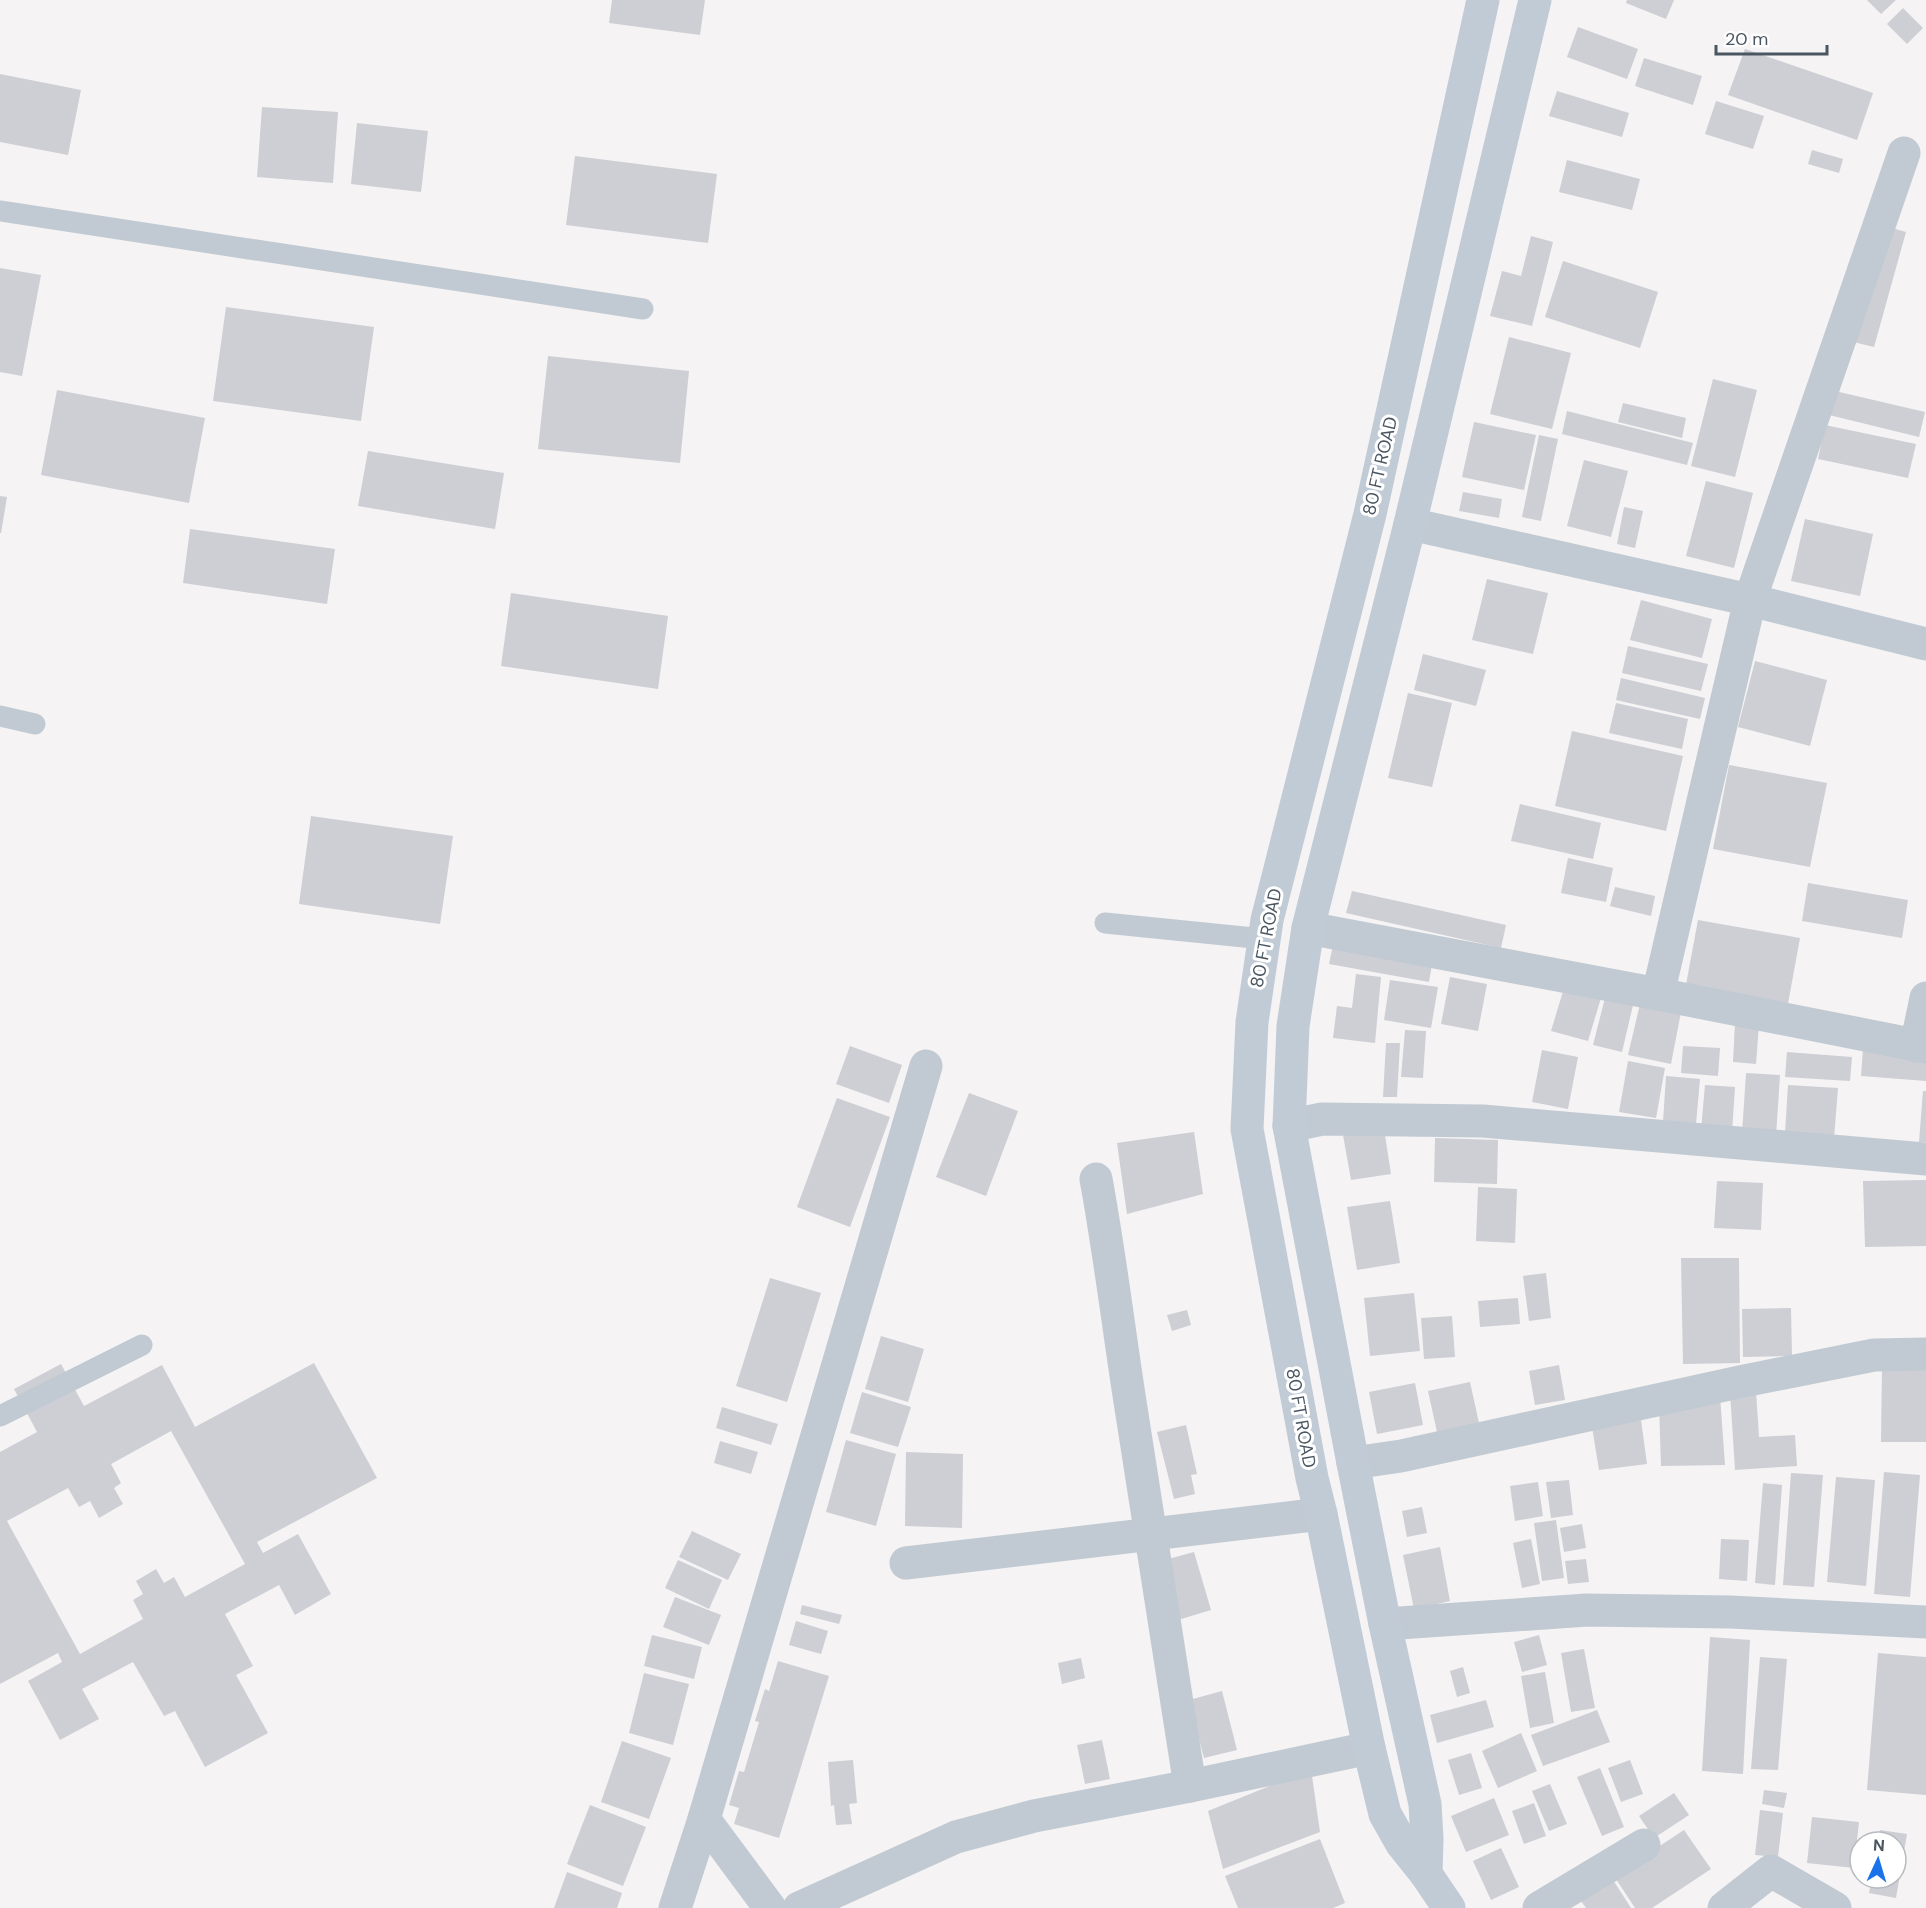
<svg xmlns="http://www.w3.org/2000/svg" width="1926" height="1908" viewBox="0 0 1926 1908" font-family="'DM Sans',sans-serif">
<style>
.building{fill:#cdcfd5;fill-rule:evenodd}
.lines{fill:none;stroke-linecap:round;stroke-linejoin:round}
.lane{stroke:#c1cad2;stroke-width:21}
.street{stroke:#c1cad2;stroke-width:33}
.secondary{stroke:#c1cbd6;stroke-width:33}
.labels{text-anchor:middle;stroke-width:6;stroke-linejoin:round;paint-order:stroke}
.street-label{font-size:18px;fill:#4a5661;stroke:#fff}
</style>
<rect width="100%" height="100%" fill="#f5f3f3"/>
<g class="building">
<path d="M 612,0 L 705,0 L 700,35 L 609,23 Z"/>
<path d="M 1627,0 L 1674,0 L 1666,19 L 1626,3 Z"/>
<path d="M 1867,0 L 1896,0 L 1881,14 Z"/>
<path d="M 1903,8 L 1923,28 L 1907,44 L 1887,24 Z"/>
<path d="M 1578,27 L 1638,49 L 1627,79 L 1567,57 Z"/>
<path d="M 1745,49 L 1873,93 L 1857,140 L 1728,95 Z"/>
<path d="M 1644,58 L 1702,76 L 1693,105 L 1635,86 Z"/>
<path d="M 0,74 L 81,90 L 68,155 L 0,142 Z"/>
<path d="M 1557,91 L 1629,113 L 1622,137 L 1549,116 Z"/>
<path d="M 1716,101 L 1764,116 L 1753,149 L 1705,134 Z"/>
<path d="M 262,107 L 338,112 L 333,183 L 257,177 Z"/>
<path d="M 357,123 L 428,131 L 421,192 L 351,184 Z"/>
<path d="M 1812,150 L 1843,159 L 1839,173 L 1808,164 Z"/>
<path d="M 575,156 L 717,174 L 708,243 L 566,225 Z"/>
<path d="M 1567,160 L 1640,179 L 1632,210 L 1559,192 Z"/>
<path d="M 1881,225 L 1906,232 L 1874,347 L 1849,341 Z"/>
<path d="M 1531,236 L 1553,242 L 1532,326 L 1490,316 L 1502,271 L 1521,276 Z"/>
<path d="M 1563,261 L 1658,292 L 1640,348 L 1545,317 Z"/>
<path d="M 0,268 L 41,275 L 22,376 L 0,372 Z"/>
<path d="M 226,307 L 374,327 L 361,421 L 213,401 Z"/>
<path d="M 1509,337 L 1571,353 L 1552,429 L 1490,414 Z"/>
<path d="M 548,356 L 689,371 L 680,463 L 538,449 Z"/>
<path d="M 1713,379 L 1757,390 L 1735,477 L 1691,466 Z"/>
<path d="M 57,390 L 205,418 L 189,503 L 41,475 Z"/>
<path d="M 1835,391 L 1925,412 L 1919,437 L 1829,415 Z"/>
<path d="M 1623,403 L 1686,418 L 1682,438 L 1618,422 Z"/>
<path d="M 1567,411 L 1693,443 L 1687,465 L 1562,434 Z"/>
<path d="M 1474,422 L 1536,435 L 1524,490 L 1462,477 Z"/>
<path d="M 1825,425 L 1916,444 L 1908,478 L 1818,459 Z"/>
<path d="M 1539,435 L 1558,439 L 1541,521 L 1522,517 Z"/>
<path d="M 368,451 L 504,473 L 495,529 L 358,506 Z"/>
<path d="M 1584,460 L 1628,471 L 1611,537 L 1567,526 Z"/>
<path d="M 1706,481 L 1753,493 L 1734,568 L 1686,556 Z"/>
<path d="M 1463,492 L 1502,499 L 1499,518 L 1459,511 Z"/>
<path d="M 0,496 L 7,497 L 1,533 L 0,533 Z"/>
<path d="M 1624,507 L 1643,511 L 1635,548 L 1617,544 Z"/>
<path d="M 1805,519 L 1873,534 L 1860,596 L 1791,581 Z"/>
<path d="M 190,529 L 335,549 L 327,604 L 183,583 Z"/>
<path d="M 1487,579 L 1548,593 L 1533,654 L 1472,640 Z"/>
<path d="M 511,593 L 668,616 L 658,689 L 501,666 Z"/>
<path d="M 1641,600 L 1712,619 L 1702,658 L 1630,640 Z"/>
<path d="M 1628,646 L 1708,664 L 1701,691 L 1622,673 Z"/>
<path d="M 1423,654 L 1486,670 L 1476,706 L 1414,690 Z"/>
<path d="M 1755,661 L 1827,680 L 1810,746 L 1738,727 Z"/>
<path d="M 1621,678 L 1705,698 L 1700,719 L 1616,700 Z"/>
<path d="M 1408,693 L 1452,703 L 1432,787 L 1388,778 Z"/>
<path d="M 1616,703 L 1688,719 L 1682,749 L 1609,733 Z"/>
<path d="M 1572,731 L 1683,756 L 1666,831 L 1555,806 Z"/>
<path d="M 1729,765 L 1827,783 L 1810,867 L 1713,849 Z"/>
<path d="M 1520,804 L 1601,823 L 1593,859 L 1511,841 Z"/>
<path d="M 311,816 L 453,836 L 440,924 L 299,904 Z"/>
<path d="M 1568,858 L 1613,868 L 1606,902 L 1561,893 Z"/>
<path d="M 1808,883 L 1908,900 L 1902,938 L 1802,921 Z"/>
<path d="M 1615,887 L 1655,896 L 1651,916 L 1610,906 Z"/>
<path d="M 1352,891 L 1506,925 L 1501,948 L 1346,913 Z"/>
<path d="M 1698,920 L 1800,938 L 1787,1009 L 1685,990 Z"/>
<path d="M 1334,941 L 1433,959 L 1429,982 L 1329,964 Z"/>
<path d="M 1356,974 L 1381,977 L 1375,1043 L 1333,1038 L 1337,1006 L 1352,1008 Z"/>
<path d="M 1450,977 L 1487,984 L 1478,1031 L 1441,1024 Z"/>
<path d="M 1390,980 L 1438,987 L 1431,1028 L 1384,1020 Z"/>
<path d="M 1564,988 L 1601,998 L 1588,1041 L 1551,1031 Z"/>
<path d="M 1605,998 L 1633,1005 L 1622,1052 L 1593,1045 Z"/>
<path d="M 1640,1004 L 1681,1012 L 1671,1064 L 1628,1055 Z"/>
<path d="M 1735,1022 L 1759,1024 L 1756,1064 L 1733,1062 Z"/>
<path d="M 1405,1030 L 1426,1031 L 1423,1078 L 1401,1077 Z"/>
<path d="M 1386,1043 L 1400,1043 L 1397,1097 L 1383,1097 Z"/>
<path d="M 850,1046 L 902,1065 L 889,1103 L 836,1084 Z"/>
<path d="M 1683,1046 L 1720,1048 L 1718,1076 L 1681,1073 Z"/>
<path d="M 1863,1049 L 1926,1053 L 1926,1081 L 1861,1076 Z"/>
<path d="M 1542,1050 L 1578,1057 L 1568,1109 L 1532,1102 Z"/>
<path d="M 1787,1052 L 1852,1057 L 1850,1081 L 1785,1077 Z"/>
<path d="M 1628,1061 L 1665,1068 L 1656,1118 L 1619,1112 Z"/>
<path d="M 1746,1073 L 1780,1075 L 1776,1136 L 1742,1134 Z"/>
<path d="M 1666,1076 L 1700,1079 L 1696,1124 L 1663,1122 Z"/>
<path d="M 1705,1085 L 1735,1087 L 1732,1132 L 1701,1130 Z"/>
<path d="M 1788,1085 L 1838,1088 L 1834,1138 L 1785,1134 Z"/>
<path d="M 1923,1091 L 1926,1091 L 1926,1142 L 1919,1142 Z"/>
<path d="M 969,1093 L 1018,1111 L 986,1196 L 936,1177 Z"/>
<path d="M 837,1098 L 890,1117 L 850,1227 L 797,1207 Z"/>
<path d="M 1384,1129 L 1391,1174 L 1351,1180 L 1343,1135 Z"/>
<path d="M 1194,1132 L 1203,1194 L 1127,1214 L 1117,1143 Z"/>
<path d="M 1435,1138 L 1498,1140 L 1497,1184 L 1434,1182 Z"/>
<path d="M 1926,1180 L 1926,1246 L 1865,1247 L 1863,1181 Z"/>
<path d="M 1717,1181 L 1763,1183 L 1761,1230 L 1714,1228 Z"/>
<path d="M 1478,1187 L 1517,1189 L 1515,1243 L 1476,1241 Z"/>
<path d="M 1390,1201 L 1400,1263 L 1357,1270 L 1347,1207 Z"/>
<path d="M 1681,1258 L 1739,1258 L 1740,1363 L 1683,1364 Z"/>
<path d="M 1546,1273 L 1551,1318 L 1529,1321 L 1523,1276 Z"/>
<path d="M 770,1278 L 821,1293 L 787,1402 L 736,1386 Z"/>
<path d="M 1414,1293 L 1420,1351 L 1370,1356 L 1364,1298 Z"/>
<path d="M 1518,1298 L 1520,1324 L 1480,1327 L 1478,1301 Z"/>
<path d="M 1791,1308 L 1792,1356 L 1743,1357 L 1742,1309 Z"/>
<path d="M 1187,1310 L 1191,1325 L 1172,1331 L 1167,1315 Z"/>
<path d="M 1452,1316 L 1455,1357 L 1424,1359 L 1421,1318 Z"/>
<path d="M 881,1336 L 924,1349 L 908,1402 L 865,1389 Z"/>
<path d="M 314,1363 L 377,1478 L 257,1542 L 263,1553 L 298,1534 L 331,1594 L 295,1615 L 279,1585 L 225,1614 L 253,1666 L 236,1675 L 268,1733 L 205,1767 L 175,1711 L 164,1716 L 133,1662 L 82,1689 L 99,1719 L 60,1740 L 28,1681 L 62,1662 L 58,1653 L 0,1684 L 0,1452 L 37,1432 L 14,1389 L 61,1364 L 84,1406 L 162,1365 L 195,1427 ZM 171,1431 L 245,1564 L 185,1597 L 174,1577 L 164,1583 L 156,1569 L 136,1581 L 143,1594 L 133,1600 L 143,1619 L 80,1654 L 7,1521 L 68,1488 L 79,1507 L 90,1501 L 99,1518 L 123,1504 L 114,1488 L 121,1483 L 111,1464 Z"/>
<path d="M 1559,1365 L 1565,1400 L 1535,1405 L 1529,1371 Z"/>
<path d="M 1882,1366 L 1926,1367 L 1926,1442 L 1881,1442 Z"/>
<path d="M 1470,1382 L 1479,1423 L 1437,1432 L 1428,1391 Z"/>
<path d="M 1415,1383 L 1423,1425 L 1377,1434 L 1369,1392 Z"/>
<path d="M 1756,1391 L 1759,1437 L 1795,1435 L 1797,1466 L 1735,1470 L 1730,1392 Z"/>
<path d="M 862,1392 L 911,1407 L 898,1447 L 850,1433 Z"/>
<path d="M 1720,1396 L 1725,1465 L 1661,1466 L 1659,1404 Z"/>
<path d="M 722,1407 L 778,1424 L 771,1445 L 716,1428 Z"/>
<path d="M 1641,1420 L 1647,1464 L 1599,1470 L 1592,1427 Z"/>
<path d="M 1186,1425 L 1197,1474 L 1191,1475 L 1195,1494 L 1174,1499 L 1157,1432 Z"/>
<path d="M 846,1440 L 896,1454 L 876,1526 L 826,1512 Z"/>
<path d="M 720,1441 L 758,1452 L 751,1474 L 714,1463 Z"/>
<path d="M 906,1452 L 963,1454 L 962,1528 L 905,1526 Z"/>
<path d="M 1884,1472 L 1920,1475 L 1910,1597 L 1874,1594 Z"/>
<path d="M 1791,1473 L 1823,1475 L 1814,1587 L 1783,1585 Z"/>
<path d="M 1836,1477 L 1875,1480 L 1866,1586 L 1827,1582 Z"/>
<path d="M 1569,1480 L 1573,1515 L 1551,1518 L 1546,1482 Z"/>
<path d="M 1538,1482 L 1543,1516 L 1515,1521 L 1510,1486 Z"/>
<path d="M 1763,1483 L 1782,1485 L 1775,1585 L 1755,1583 Z"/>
<path d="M 1422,1507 L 1427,1533 L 1407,1537 L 1402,1511 Z"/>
<path d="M 1556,1520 L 1564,1578 L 1542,1581 L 1534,1523 Z"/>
<path d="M 1582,1524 L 1586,1548 L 1564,1552 L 1560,1528 Z"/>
<path d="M 692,1531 L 741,1554 L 728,1580 L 679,1557 Z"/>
<path d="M 1531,1539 L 1540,1584 L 1522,1588 L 1513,1543 Z"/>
<path d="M 1721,1539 L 1749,1540 L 1747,1581 L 1719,1579 Z"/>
<path d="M 1440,1547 L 1450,1601 L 1414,1609 L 1403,1555 Z"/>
<path d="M 1194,1552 L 1211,1610 L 1178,1620 L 1161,1561 Z"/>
<path d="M 1586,1559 L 1589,1582 L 1568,1584 L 1565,1561 Z"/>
<path d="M 678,1560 L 722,1580 L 709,1609 L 665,1588 Z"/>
<path d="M 675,1597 L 721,1615 L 709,1645 L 663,1627 Z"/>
<path d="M 802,1605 L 842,1615 L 839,1624 L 800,1614 Z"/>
<path d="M 796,1621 L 828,1631 L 821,1654 L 789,1645 Z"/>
<path d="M 652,1635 L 702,1647 L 694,1679 L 644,1666 Z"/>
<path d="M 1539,1635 L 1547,1665 L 1522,1672 L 1514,1642 Z"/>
<path d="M 1710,1637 L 1750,1640 L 1743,1774 L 1702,1771 Z"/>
<path d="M 1584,1649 L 1595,1708 L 1571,1712 L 1561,1653 Z"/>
<path d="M 1878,1653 L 1926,1657 L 1926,1795 L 1867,1790 Z"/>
<path d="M 1760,1657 L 1787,1659 L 1778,1770 L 1751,1769 Z"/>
<path d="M 1081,1658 L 1085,1678 L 1062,1684 L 1058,1663 Z"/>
<path d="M 778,1661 L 829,1676 L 779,1838 L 734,1824 L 739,1808 L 729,1805 L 739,1771 L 744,1772 L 759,1722 L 755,1721 L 765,1689 L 769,1691 Z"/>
<path d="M 1463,1667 L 1470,1693 L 1457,1697 L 1450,1671 Z"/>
<path d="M 1545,1672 L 1554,1723 L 1530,1728 L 1521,1676 Z"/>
<path d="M 644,1673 L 689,1684 L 673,1745 L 629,1733 Z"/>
<path d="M 1222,1691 L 1237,1750 L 1204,1758 L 1189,1700 Z"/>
<path d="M 1486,1700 L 1494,1727 L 1437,1743 L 1430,1715 Z"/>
<path d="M 1597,1710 L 1610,1742 L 1543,1766 L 1531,1735 Z"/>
<path d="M 1521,1733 L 1537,1771 L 1498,1788 L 1482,1751 Z"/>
<path d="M 1102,1740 L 1110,1779 L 1085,1784 L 1077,1745 Z"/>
<path d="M 622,1741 L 671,1758 L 649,1819 L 601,1802 Z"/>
<path d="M 1471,1753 L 1482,1788 L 1459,1795 L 1448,1760 Z"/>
<path d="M 853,1760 L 857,1803 L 849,1804 L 852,1824 L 836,1825 L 834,1805 L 831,1806 L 828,1762 Z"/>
<path d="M 1630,1760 L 1643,1794 L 1621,1802 L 1608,1768 Z"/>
<path d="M 1600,1768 L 1624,1827 L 1602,1836 L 1577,1777 Z"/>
<path d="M 1311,1769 L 1320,1832 L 1223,1869 L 1208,1811 Z"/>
<path d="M 1550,1784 L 1567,1824 L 1549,1831 L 1532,1791 Z"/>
<path d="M 1764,1790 L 1787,1793 L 1784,1808 L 1762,1804 Z"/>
<path d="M 1674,1793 L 1689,1815 L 1654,1838 L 1639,1816 Z"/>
<path d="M 1494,1798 L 1509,1835 L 1466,1852 L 1451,1816 Z"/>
<path d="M 1534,1803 L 1546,1836 L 1524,1844 L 1512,1811 Z"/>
<path d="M 590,1805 L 646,1827 L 623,1886 L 567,1864 Z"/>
<path d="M 1760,1810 L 1783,1813 L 1778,1857 L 1755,1855 Z"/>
<path d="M 1812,1817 L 1859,1822 L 1854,1868 L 1807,1863 Z"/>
<path d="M 1684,1830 L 1711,1869 L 1652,1908 L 1635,1908 L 1614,1876 Z"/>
<path d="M 1880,1830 L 1907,1834 L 1896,1898 L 1869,1893 L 1872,1878 L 1896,1878 L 1896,1842 L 1878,1842 Z"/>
<path d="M 1320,1839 L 1345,1903 L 1333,1908 L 1238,1908 L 1225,1876 Z"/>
<path d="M 1501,1848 L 1519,1887 L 1491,1900 L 1473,1861 Z"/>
<path d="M 567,1872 L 622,1893 L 617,1908 L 554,1908 Z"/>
<path d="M 1613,1880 L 1631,1908 L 1586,1908 L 1581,1901 Z"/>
</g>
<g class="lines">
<g class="lane">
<path d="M 0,211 L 643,309"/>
<path d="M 0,716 L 35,724"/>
<path d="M 1105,923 L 1264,939"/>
<path d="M 0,1416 L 142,1345"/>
</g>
<g class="street">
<path d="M 1410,524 L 1750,600 L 1926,644"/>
<path d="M 1308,928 L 1658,994 L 1926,1047"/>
<path d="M 1658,994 L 1750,600 L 1904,153"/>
<path d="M 1916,1046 L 1926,998"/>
<path d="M 1289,1126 L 1322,1119 L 1483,1121 L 1926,1159"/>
<path d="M 1096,1179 C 1110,1255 1119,1332 1131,1408 C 1150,1534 1170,1660 1190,1786"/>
<path d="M 1353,1463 L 1401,1456 L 1739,1382 L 1874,1355 L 1926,1354"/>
<path d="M 906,1563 L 1321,1514"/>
<path d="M 1385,1624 L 1587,1610 L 1730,1612 L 1926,1622"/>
<path d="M 704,1819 L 770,1908"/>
<path d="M 675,1908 L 704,1819 L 926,1066"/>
<path d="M 799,1908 L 956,1837 L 1034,1816 L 1190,1786 L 1369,1748"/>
<path d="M 1539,1908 L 1644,1845"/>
<path d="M 1724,1908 L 1771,1871 L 1835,1908"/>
</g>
<g class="secondary">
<path d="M 1426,1874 L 1427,1839 L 1425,1804 L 1385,1624 L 1353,1463 L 1289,1126 L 1293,1026 L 1308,928 L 1410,524 L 1535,0"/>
<path d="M 1449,1908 L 1426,1874 L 1402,1844 L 1385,1814 L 1369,1748 L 1321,1514 L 1312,1478 L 1247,1129 L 1252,1022 L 1267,920 L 1370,514 L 1483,0"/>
</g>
</g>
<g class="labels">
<g class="street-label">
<text transform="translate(1380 466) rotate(-77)" y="6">80 FT ROAD</text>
<text transform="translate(1266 938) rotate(-79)" y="6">80 FT ROAD</text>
<text transform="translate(1301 1418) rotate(80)" y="6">80 FT ROAD</text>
</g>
</g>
<g transform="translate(1878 1860) rotate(4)"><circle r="28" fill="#ffffff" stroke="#b7bbc0" stroke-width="1.5"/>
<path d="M0-4.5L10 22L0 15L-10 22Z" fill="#1a73e8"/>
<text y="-9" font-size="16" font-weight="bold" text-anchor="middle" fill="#4a5661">N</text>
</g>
<path d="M1716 45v9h111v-9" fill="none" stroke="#4a5661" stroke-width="3"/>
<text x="1725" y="45" font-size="18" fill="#4a5661" stroke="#ffffff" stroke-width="4.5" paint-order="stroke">20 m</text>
</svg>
